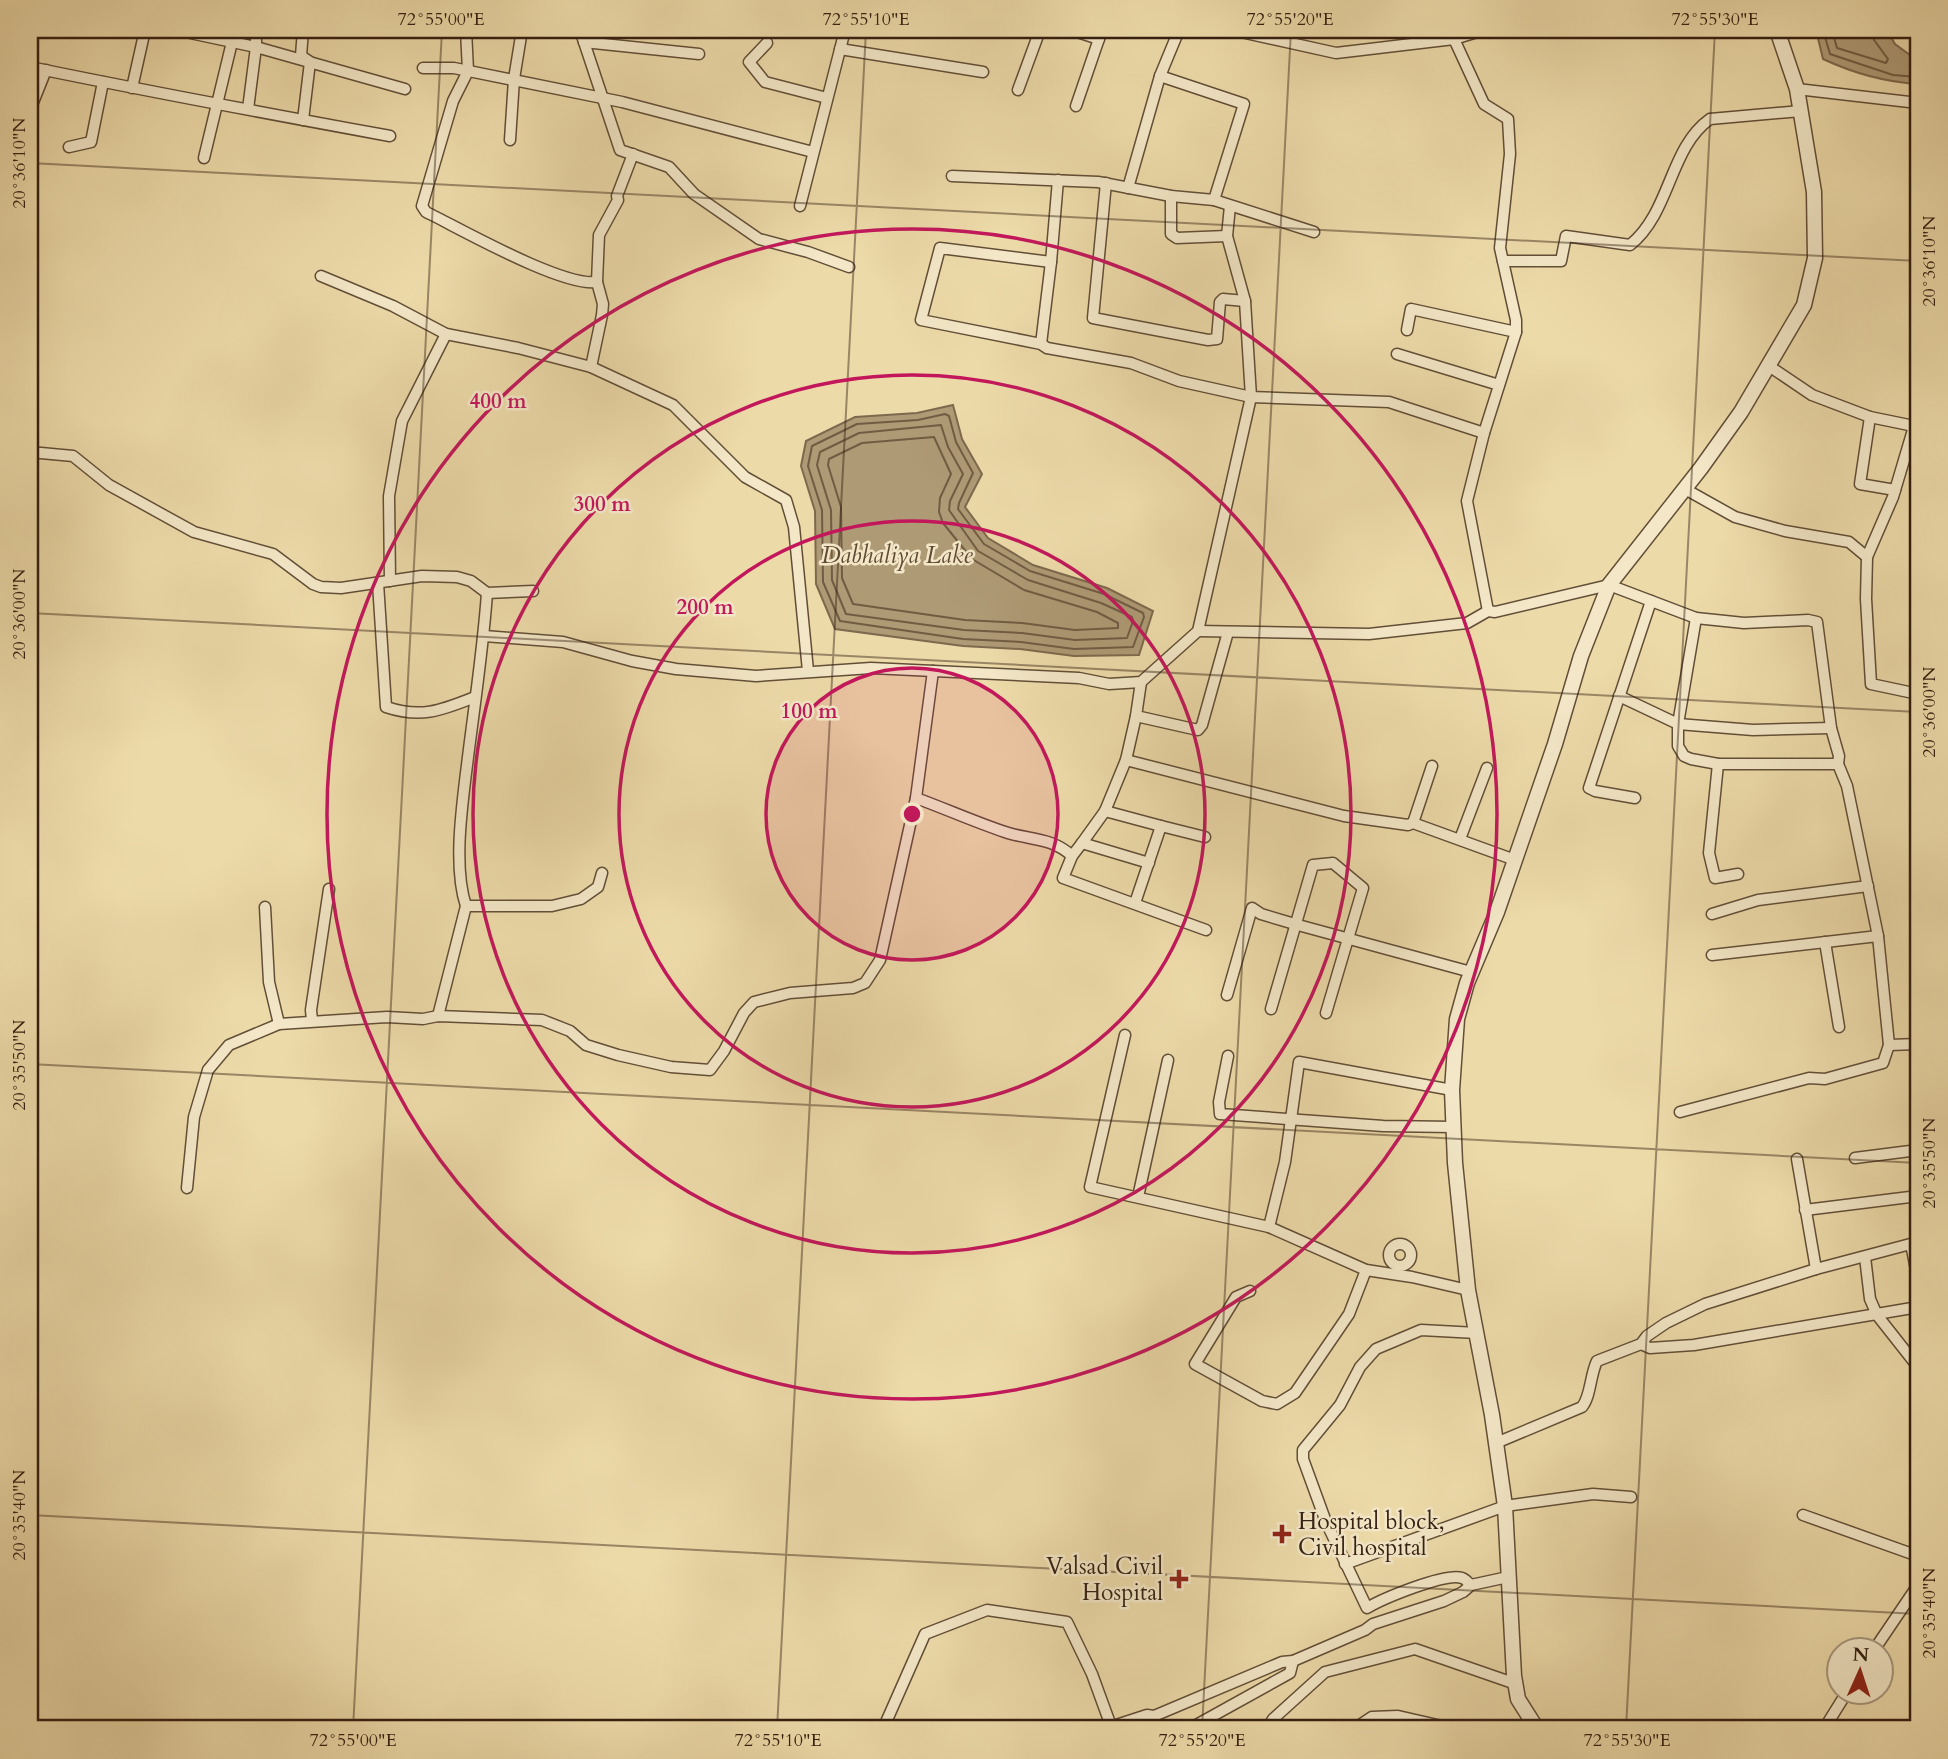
<svg xmlns="http://www.w3.org/2000/svg" width="1948" height="1759" viewBox="0 0 1948 1759" font-family="Cardo,serif">
<style>
.water{fill:#ae9a75;stroke:#7d694d;stroke-width:2}
.lines{fill:none;stroke-linecap:round;stroke-linejoin:round}
.shore{stroke:#715c43;stroke-width:2}
.minor-casing{stroke:#624e37;stroke-width:13}
.tertiary-casing{stroke:#624e37;stroke-width:17}
.minor{stroke:#f3e7c7;stroke-width:10}
.tertiary{stroke:#f3e7c7;stroke-width:14}
.ticks{fill:none;stroke:#341f11;stroke-width:2;stroke-opacity:0.45}
.ring{fill:none;stroke:#c2185b;stroke-width:3.5}
.poi-dot{fill:#8f2418;stroke:#f3e7c7;stroke-width:2.5}
.labels{text-anchor:middle;stroke-width:5;stroke-linejoin:round;paint-order:stroke}
.poi-label{font-size:23px;fill:#341f11;stroke:#f3e7c7;text-anchor:start}
.water-label{font-size:24px;font-style:italic;fill:#5f4a34;stroke:#f3e7c7}
.centre{fill:#c2185b;stroke:#f3e7c7;stroke-width:3.5}
.ring-label{font-size:21px;text-anchor:middle;font-weight:bold;fill:#c2185b;stroke:#f3e7c7;stroke-width:5;stroke-linejoin:round;paint-order:stroke}
.neatline{fill:none;stroke:#341f11;stroke-width:2.5}
.ticks-label{font-size:18px;text-anchor:middle;fill:#341f11}
</style>
<rect width="100%" height="100%" fill="#eddaa9"/>
<filter id="stains"><feTurbulence type="fractalNoise" baseFrequency=".00286" numOctaves="4"/><feColorMatrix values="0 0 0 0 .2 0 0 0 0 .09 0 0 0 0 .02 0 0 0 .5 -.17"/></filter>
<radialGradient id="worn" r=".72"><stop offset=".6" stop-color="#630" stop-opacity="0"/><stop offset="1" stop-color="#630" stop-opacity=".3"/></radialGradient>
<g class="water">
<path d="M 1816,30 L 1887,30 L 1895,44 L 1918,61 L 1918,84 C 1885,82 1853,73 1823,59 Z"/>
<path d="M 953,405 L 962,439 L 982,474 L 965,507 L 988,538 L 1033,565 L 1107,588 L 1153,611 L 1139,655 L 1074,656 L 1020,649 L 963,646 L 835,629 L 816,584 L 815,511 L 801,466 L 806,441 L 855,417 L 917,413 Z"/>
</g>
<g class="lines">
<g class="shore">
<path d="M 1823,30 L 1830,54 L 1893,75 L 1918,77"/>
<path d="M 1832,30 L 1837,48 L 1886,63 L 1888,59 L 1874,40 L 1872,30"/>
<path d="M 945,414 L 949,416 L 956,442 L 973,473 L 959,503 L 958,509 L 984,544 L 1030,571 L 1104,594 L 1143,613 L 1144,617 L 1133,647 L 1074,649 L 1021,642 L 963,639 L 840,621 L 823,582 L 822,510 L 808,466 L 812,446 L 857,424 L 918,420 Z"/>
<path d="M 941,425 L 948,447 L 963,474 L 950,501 L 949,510 L 978,551 L 1028,580 L 1101,603 L 1132,617 L 1133,621 L 1127,638 L 1075,640 L 1022,633 L 964,630 L 846,614 L 832,580 L 831,510 L 817,465 L 820,452 L 859,433 Z"/>
<path d="M 934,437 L 951,474 L 940,498 L 939,512 L 943,523 L 972,559 L 1024,590 L 1097,612 L 1118,623 L 1118,628 L 1075,630 L 1022,623 L 965,620 L 853,604 L 842,578 L 841,507 L 828,465 L 829,459 L 862,443 Z"/>
</g>
<g class="minor-casing">
<g id="minor">
<path d="M 176,30 L 256,47 L 405,89"/>
<path d="M 466,30 L 468,71 L 453,101 L 422,206 L 426,212 C 461,229 562,287 597,282"/>
<path d="M 580,30 L 620,150 L 669,167 L 694,194 L 759,239 L 808,252 L 849,267"/>
<path d="M 1071,30 L 1099,39"/>
<path d="M 1232,30 L 1336,53 L 1454,39 L 1484,30"/>
<path d="M 1454,39 L 1484,104 L 1508,119 L 1510,154 L 1500,248 L 1516,320 L 1516,332 L 1484,433 L 1467,501 L 1488,611"/>
<path d="M 584,42 L 699,54"/>
<path d="M 767,43 L 749,62 L 765,82 L 827,98"/>
<path d="M 840,49 L 983,72"/>
<path d="M 30,67 C 150,92 270,114 390,136"/>
<path d="M 423,68 L 454,68 L 622,102 L 813,152"/>
<path d="M 1160,76 L 1244,104 L 1214,200"/>
<path d="M 132,88 L 145,30"/>
<path d="M 1797,89 L 1918,103"/>
<path d="M 1018,90 L 1040,30"/>
<path d="M 1076,106 L 1102,30"/>
<path d="M 248,109 L 256,47 L 256,30"/>
<path d="M 30,110 L 46,70"/>
<path d="M 303,120 L 310,62 L 301,56 L 303,30"/>
<path d="M 510,140 L 514,79 L 522,30"/>
<path d="M 69,147 L 91,142 L 103,82"/>
<path d="M 204,158 L 232,42 L 233,30"/>
<path d="M 952,176 L 1098,182 L 1171,196 L 1214,200 L 1314,232"/>
<path d="M 1106,183 L 1093,318 L 1208,340 L 1217,339 L 1220,302 L 1223,299 L 1245,301"/>
<path d="M 1128,188 L 1160,76 L 1179,30"/>
<path d="M 1171,196 L 1171,234 L 1177,238 L 1227,236"/>
<path d="M 800,206 L 845,30"/>
<path d="M 1503,261 L 1561,261 L 1566,236 L 1630,245 C 1671,212 1669,148 1710,119 L 1801,111"/>
<path d="M 1051,262 L 940,248 L 921,320 L 1041,344 L 1047,348 L 1131,363 L 1179,381 L 1251,397 L 1389,402 L 1484,433"/>
<path d="M 321,276 L 393,306 L 446,334 L 518,348 L 591,367 L 602,315 L 603,304 L 597,282 L 599,235 L 618,200 L 617,196 L 633,154"/>
<path d="M 1407,330 L 1411,309 L 1516,332"/>
<path d="M 1041,344 L 1051,262 L 1058,180"/>
<path d="M 1397,354 L 1499,385"/>
<path d="M 1769,366 L 1812,395 L 1870,417 L 1914,426"/>
<path d="M 591,367 L 673,405 L 745,477 L 786,500 L 794,527 L 808,671"/>
<path d="M 1918,413 L 1893,497 L 1867,557 L 1866,599 L 1871,684 L 1918,694"/>
<path d="M 1870,417 L 1860,484 L 1895,490"/>
<path d="M 30,452 L 73,456 L 109,485 L 194,532 L 273,554 L 313,584 L 321,587 L 341,588 L 422,576 L 457,577 L 471,581 L 487,593 L 533,591"/>
<path d="M 1685,489 L 1735,517 L 1785,531 L 1849,542 L 1867,557"/>
<path d="M 390,581 L 389,496 L 402,421 L 446,334"/>
<path d="M 378,583 L 386,707 C 422,719 442,710 475,697"/>
<path d="M 1696,618 L 1678,724 L 1678,746 L 1684,756 L 1691,759 L 1718,764 L 1838,764"/>
<path d="M 1198,631 L 1369,634 L 1467,623 L 1488,611 L 1495,612 L 1609,585 L 1696,618 L 1744,623 L 1808,620 L 1817,622 L 1831,728 L 1839,756 L 1838,764 L 1847,786 L 1878,936 L 1889,1045 L 1883,1063 L 1825,1079 L 1809,1078 L 1680,1112"/>
<path d="M 484,636 L 563,642 L 632,661 L 676,669 L 756,676 L 871,668 L 1079,678 L 1109,684 L 1141,682 L 1198,631 L 1251,397 L 1245,301 L 1227,236 L 1230,206"/>
<path d="M 1619,696 L 1678,724 L 1753,730 L 1831,728"/>
<path d="M 1136,716 L 1198,730 L 1202,725 L 1228,632"/>
<path d="M 1126,760 L 1136,716 L 1141,682"/>
<path d="M 1718,764 L 1709,853 L 1715,878 L 1738,874"/>
<path d="M 916,798 C 946,809 975,822 1005,832 C 1028,840 1052,837 1072,856 L 1063,878 L 1206,930"/>
<path d="M 1635,798 L 1595,791 L 1589,788 L 1651,601"/>
<path d="M 1413,823 L 1432,766"/>
<path d="M 1161,826 L 1105,811 L 1126,760 L 1344,816 L 1408,825 L 1413,823 L 1515,860"/>
<path d="M 1460,839 L 1487,768"/>
<path d="M 1082,843 L 1105,811"/>
<path d="M 1072,856 L 1082,843 L 1149,863"/>
<path d="M 1135,903 L 1161,826 L 1205,837"/>
<path d="M 466,906 L 552,906 L 581,899 L 598,887 L 602,873"/>
<path d="M 265,907 L 269,982 L 279,1024"/>
<path d="M 1712,914 L 1758,900 L 1868,886"/>
<path d="M 1825,942 L 1839,1027"/>
<path d="M 1712,955 L 1878,936"/>
<path d="M 1227,995 L 1252,908 L 1261,914 L 1298,925 L 1471,972"/>
<path d="M 1271,1009 L 1313,865 L 1333,863 L 1363,888 L 1326,1013"/>
<path d="M 438,1016 L 466,906 C 453,867 462,806 467,765 C 474,708 483,650 487,593"/>
<path d="M 312,1020 L 311,1010 L 329,889"/>
<path d="M 1125,1035 L 1090,1187 L 1269,1227 L 1366,1270 L 1412,1277 L 1468,1290"/>
<path d="M 1889,1045 L 1918,1044"/>
<path d="M 1228,1056 L 1219,1102 L 1220,1114 L 1383,1126 L 1453,1127"/>
<path d="M 1855,1158 L 1918,1150"/>
<path d="M 1797,1159 L 1816,1269"/>
<path d="M 187,1188 L 194,1117 L 208,1070 L 229,1045 L 279,1024 L 387,1017 L 423,1019 L 438,1016 L 542,1020 L 570,1031 L 586,1045 L 618,1055 L 671,1067 L 710,1070 L 724,1051 L 744,1013 L 754,1002 L 790,993 L 853,988 L 865,983 L 880,960 L 916,798 L 933,671"/>
<path d="M 1138,1197 L 1168,1060"/>
<path d="M 1805,1210 L 1918,1196"/>
<path d="M 1269,1227 L 1285,1162 L 1299,1062 L 1452,1090"/>
<circle cx="1400" cy="1255" r="11"/>
<path d="M 1911,1244 L 1918,1280"/>
<path d="M 1865,1257 L 1870,1299 L 1877,1315 L 1918,1367"/>
<path d="M 1250,1291 L 1236,1297 L 1195,1364 L 1262,1401 L 1277,1404 L 1295,1393 L 1349,1314 L 1366,1270"/>
<path d="M 1641,1344 L 1650,1348 L 1694,1345 L 1918,1307"/>
<path d="M 1496,1443 L 1582,1407 C 1591,1396 1590,1375 1597,1361 L 1641,1344 L 1647,1336 L 1666,1323 L 1705,1304 L 1816,1269 L 1918,1242"/>
<path d="M 1803,1515 L 1918,1556"/>
<path d="M 1345,1564 L 1505,1506 L 1593,1494 L 1631,1497"/>
<path d="M 1471,1585 C 1468,1583 1466,1579 1462,1578 C 1446,1572 1382,1599 1367,1608 L 1326,1522 L 1303,1459 L 1303,1450 L 1340,1405 L 1360,1367 L 1376,1349 L 1421,1330 L 1477,1333"/>
<path d="M 1874,1650 L 1918,1585"/>
<path d="M 883,1729 L 925,1634 L 987,1610 L 1067,1622 L 1092,1674 L 1111,1726"/>
<path d="M 1104,1729 L 1147,1715 L 1154,1716 L 1282,1662 L 1293,1661 L 1365,1630 L 1373,1624 L 1444,1601 L 1463,1592 L 1471,1585 L 1508,1577"/>
<path d="M 1189,1729 L 1290,1673 L 1293,1661"/>
<path d="M 1267,1729 L 1273,1719 L 1325,1672 L 1415,1649 L 1516,1684"/>
<path d="M 1354,1729 L 1372,1717 L 1398,1716 L 1455,1729"/>
<path d="M 1824,1729 L 1847,1692"/>
</g>
</g>
<g class="tertiary-casing">
<path id="tertiary" d="M 1537,1729 L 1518,1699 L 1514,1676 L 1505,1506 L 1492,1415 L 1468,1290 L 1455,1163 L 1452,1090 L 1457,1019 L 1467,983 L 1497,912 L 1555,744 L 1581,656 L 1609,585 L 1701,468 L 1741,412 L 1804,305 L 1815,258 L 1814,192 L 1797,89 L 1777,30"/>
</g>
<use href="#minor" class="minor"/>
<use href="#tertiary" class="tertiary"/>
</g>
<path class="ticks" d="M 30,163 L 1918,261M 30,613 L 1918,712M 30,1064 L 1918,1163M 30,1515 L 1918,1614M 353,1729 L 442,30M 777,1729 L 866,30M 1202,1729 L 1291,30M 1626,1729 L 1715,30"/>
<circle cx="912" cy="814" r="146" fill="#c2185b" fill-opacity=".12"/>
<g class="ring">
<circle cx="912" cy="814" r="146"/>
<circle cx="912" cy="814" r="293"/>
<circle cx="912" cy="814" r="439"/>
<circle cx="912" cy="814" r="585"/>
</g>
<g class="poi-dot">
<path d="M1278.5 1523.5h7v7h7v7h-7v7h-7v-7h-7v-7h7z"/>
<path d="M1175.5 1568.5h7v7h7v7h-7v7h-7v-7h-7v-7h7z"/>
</g>
<g class="labels">
<g class="poi-label">
<text x="1298" y="1529">Hospital block,<tspan x="1298" dy="26">Civil hospital</tspan></text>
<text x="1163" y="1574" text-anchor="end">Valsad Civil<tspan x="1163" dy="26">Hospital</tspan></text>
</g>
<g class="water-label">
<text x="897" y="563">Dabhaliya Lake</text>
</g>
</g>
<circle cx="912" cy="814" r="10" class="centre"/>
<g class="ring-label">
<text x="498" y="408">400 m</text>
<text x="602" y="511">300 m</text>
<text x="705" y="614">200 m</text>
<text x="809" y="718">100 m</text>
</g>
<rect width="1948" height="1759" fill="none" stroke="#eddaa9" stroke-width="77"/>
<g transform="translate(1860 1671) rotate(3)"><circle r="33" fill="#f3e7c7" stroke="#a7977e" stroke-width="2"/>
<path d="M0-5L12 26L0 18L-12 26Z" fill="#8f2418"/>
<text y="-10" font-size="19" font-weight="bold" text-anchor="middle" fill="#341f11">N</text>
</g>
<rect x="38" y="38" width="1872" height="1682" class="neatline"/>
<g class="ticks-label">
<text x="441" y="25">72°55'00"E</text>
<text x="866" y="25">72°55'10"E</text>
<text x="1290" y="25">72°55'20"E</text>
<text x="1715" y="25">72°55'30"E</text>
<text transform="translate(19 163) rotate(-90)" y="6">20°36'10"N</text>
<text transform="translate(1929 261) rotate(-90)" y="6">20°36'10"N</text>
<text transform="translate(19 614) rotate(-90)" y="6">20°36'00"N</text>
<text transform="translate(1929 712) rotate(-90)" y="6">20°36'00"N</text>
<text transform="translate(19 1065) rotate(-90)" y="6">20°35'50"N</text>
<text transform="translate(1929 1163) rotate(-90)" y="6">20°35'50"N</text>
<text transform="translate(19 1515) rotate(-90)" y="6">20°35'40"N</text>
<text transform="translate(1929 1613) rotate(-90)" y="6">20°35'40"N</text>
<text x="353" y="1746">72°55'00"E</text>
<text x="778" y="1746">72°55'10"E</text>
<text x="1202" y="1746">72°55'20"E</text>
<text x="1627" y="1746">72°55'30"E</text>
</g>
<rect width="100%" height="100%" filter="url(#stains)"/>
<rect width="100%" height="100%" fill="url(#worn)"/>
</svg>
